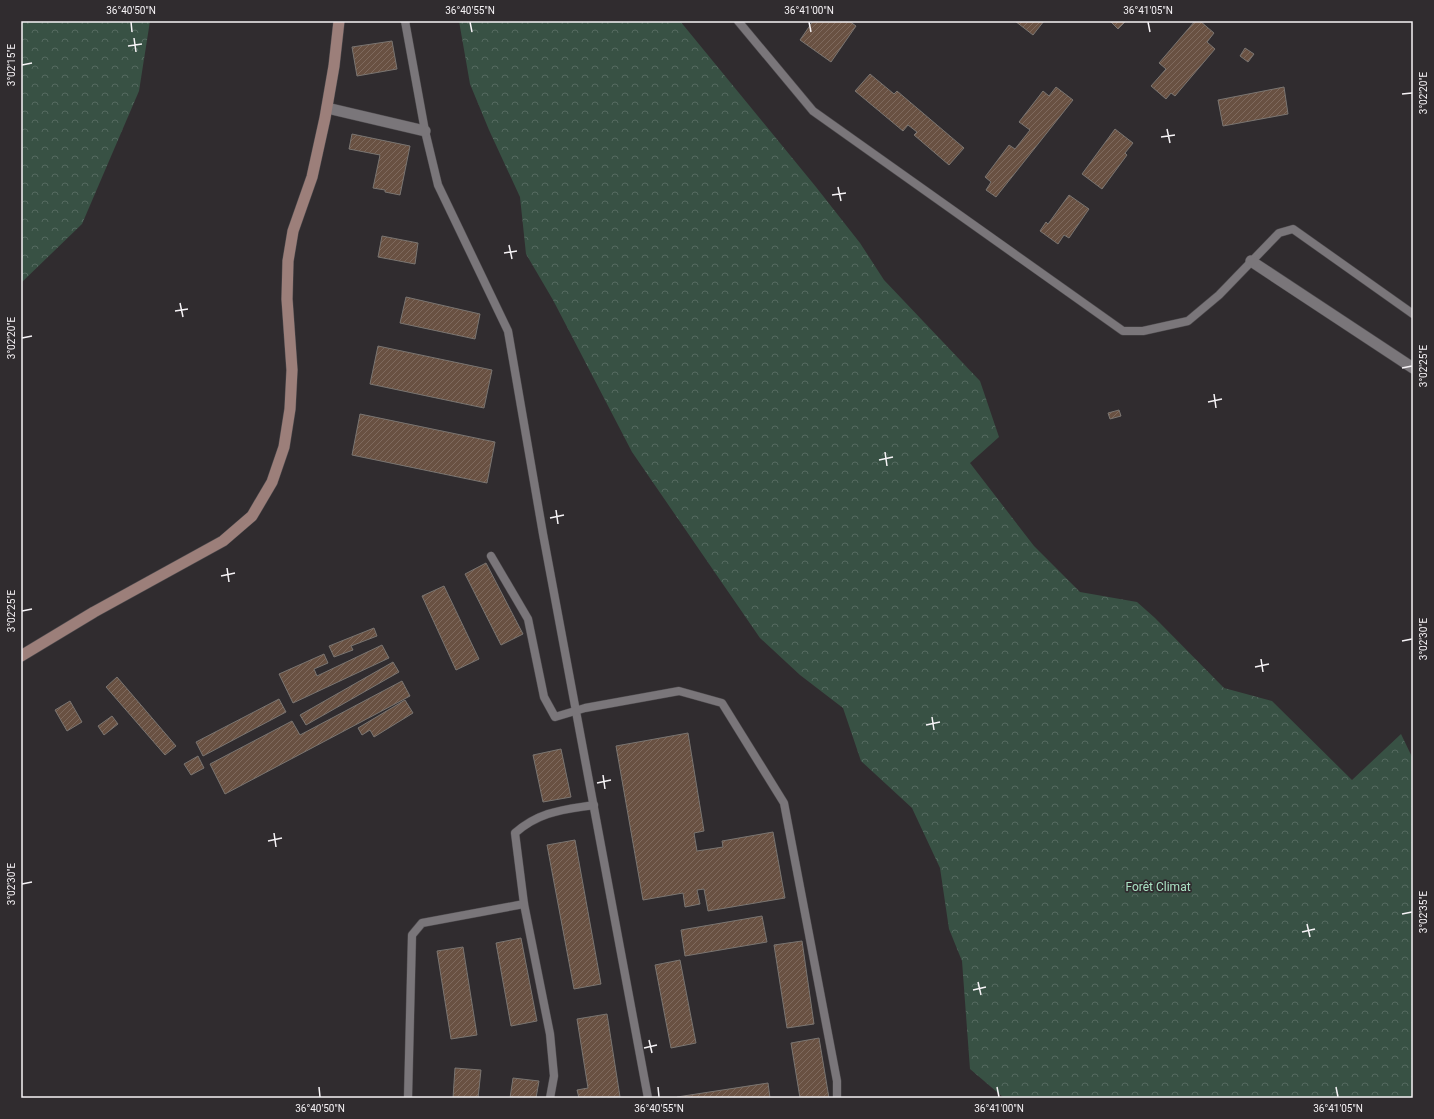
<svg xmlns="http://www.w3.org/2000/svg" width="1434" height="1119" viewBox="0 0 1434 1119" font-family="Roboto,sans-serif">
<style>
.forest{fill:url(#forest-crowns)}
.building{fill:url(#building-hatch);stroke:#7a7571}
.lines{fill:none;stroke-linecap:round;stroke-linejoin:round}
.service-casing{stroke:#4d4a4d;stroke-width:9}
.minor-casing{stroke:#4d4a4d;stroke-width:12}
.secondary-casing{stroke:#4d4a4d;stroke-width:12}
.service{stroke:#7a767a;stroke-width:8}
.minor{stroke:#7a767a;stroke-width:11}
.secondary{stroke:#9c7f7a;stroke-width:11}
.ticks{fill:none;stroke:#f6f3f6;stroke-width:1.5}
.labels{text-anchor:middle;stroke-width:3.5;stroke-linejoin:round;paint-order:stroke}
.park-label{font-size:12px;fill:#abe3c5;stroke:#302c2f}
.neatline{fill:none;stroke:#f6f3f6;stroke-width:1.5}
.ticks-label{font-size:10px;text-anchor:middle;fill:#f6f3f6}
</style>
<defs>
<pattern id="forest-crowns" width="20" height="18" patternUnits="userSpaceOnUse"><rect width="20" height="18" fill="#385144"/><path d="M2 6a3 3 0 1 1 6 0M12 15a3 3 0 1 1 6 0" fill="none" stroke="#556a60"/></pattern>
<pattern id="building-hatch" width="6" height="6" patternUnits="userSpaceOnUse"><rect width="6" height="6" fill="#695142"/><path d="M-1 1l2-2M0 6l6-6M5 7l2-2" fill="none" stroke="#7f6a5e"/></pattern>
</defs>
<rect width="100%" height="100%" fill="#302c2f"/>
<g class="forest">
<path d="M 21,21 L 150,21 L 139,91 L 82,224 L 21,283 Z"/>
<path d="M 459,21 L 680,21 L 816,187 L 860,243 L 884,280 L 980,381 L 999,437 L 970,463 L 1034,546 L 1080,592 L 1137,602 L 1155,618 L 1224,688 L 1272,701 L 1352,780 L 1401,734 L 1413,759 L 1413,1098 L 1004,1098 L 970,1069 L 962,961 L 949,929 L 940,868 L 912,808 L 861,761 L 843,708 L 800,675 L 760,638 L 632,452 L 553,300 L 526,254 L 520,197 L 489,130 L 470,84 Z"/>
</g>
<g class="building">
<path d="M 813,21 L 849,21 L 856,26 L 831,62 L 800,40 Z"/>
<path d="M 1015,21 L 1044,21 L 1033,35 Z"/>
<path d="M 1110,21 L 1126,21 L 1118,29 Z"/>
<path d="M 1195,21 L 1200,21 L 1214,33 L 1207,42 L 1215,49 L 1175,96 L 1171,93 L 1166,99 L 1151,86 L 1166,69 L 1159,63 Z"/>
<path d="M 392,41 L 397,69 L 357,76 L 352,47 Z"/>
<path d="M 1245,48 L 1254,54 L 1248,62 L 1240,56 Z"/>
<path d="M 870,74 L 894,94 L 897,91 L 964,148 L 949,165 L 914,135 L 917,132 L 908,125 L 903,131 L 855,91 Z"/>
<path d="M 1056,87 L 1073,100 L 996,197 L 986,190 L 991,182 L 985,177 L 1009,145 L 1015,149 L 1030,130 L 1019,122 L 1043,91 L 1049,96 Z"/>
<path d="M 1284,87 L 1288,114 L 1223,126 L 1218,100 Z"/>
<path d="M 1115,129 L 1133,143 L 1125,153 L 1127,155 L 1102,189 L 1082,174 Z"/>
<path d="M 352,134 L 410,146 L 400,195 L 385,192 L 385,190 L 373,188 L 380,155 L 349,149 Z"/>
<path d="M 1069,195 L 1089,209 L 1069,238 L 1064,235 L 1058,244 L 1040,231 L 1046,222 L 1048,224 Z"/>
<path d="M 382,236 L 418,243 L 415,264 L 378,257 Z"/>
<path d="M 406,297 L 480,314 L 475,339 L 400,323 Z"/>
<path d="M 378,346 L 492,370 L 484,408 L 370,384 Z"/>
<path d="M 1119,410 L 1121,416 L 1110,419 L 1108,413 Z"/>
<path d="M 360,414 L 495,442 L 487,483 L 352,455 Z"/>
<path d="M 486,563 L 523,634 L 501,645 L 465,574 Z"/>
<path d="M 444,586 L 479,659 L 456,670 L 422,596 Z"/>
<path d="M 374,628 L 377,636 L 351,646 L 353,650 L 334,657 L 329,646 Z"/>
<path d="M 382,645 L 389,658 L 293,703 L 279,674 L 324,654 L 328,663 L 314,669 L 317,676 Z"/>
<path d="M 393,662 L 399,672 L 306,725 L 300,715 Z"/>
<path d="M 117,677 L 176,746 L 165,755 L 106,687 Z"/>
<path d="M 402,681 L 410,696 L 225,794 L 210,764 L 292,721 L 300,735 Z"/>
<path d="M 279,699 L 286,712 L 203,756 L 196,742 Z"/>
<path d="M 405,700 L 413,713 L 374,737 L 370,730 L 362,735 L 358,728 Z"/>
<path d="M 70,701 L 82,722 L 67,731 L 55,710 Z"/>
<path d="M 112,716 L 118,724 L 104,735 L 98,726 Z"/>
<path d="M 688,733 L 704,831 L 694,833 L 697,851 L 723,847 L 722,841 L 773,832 L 785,898 L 708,911 L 704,889 L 697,890 L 700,904 L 685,907 L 683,893 L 643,900 L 616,746 Z"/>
<path d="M 561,749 L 571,797 L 543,802 L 533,755 Z"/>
<path d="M 198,756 L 204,768 L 191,775 L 184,764 Z"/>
<path d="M 575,840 L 601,984 L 574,989 L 547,845 Z"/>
<path d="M 762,916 L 767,942 L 685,956 L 681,930 Z"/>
<path d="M 521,938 L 537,1021 L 511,1026 L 496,943 Z"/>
<path d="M 802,941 L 814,1024 L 787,1028 L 774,945 Z"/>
<path d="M 463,947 L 477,1035 L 451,1039 L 437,951 Z"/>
<path d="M 680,960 L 696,1043 L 671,1048 L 655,965 Z"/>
<path d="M 607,1014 L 620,1097 L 579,1098 L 577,1090 L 588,1088 L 577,1019 Z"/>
<path d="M 819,1038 L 829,1098 L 800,1098 L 791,1043 Z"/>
<path d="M 455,1068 L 481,1070 L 478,1098 L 453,1098 Z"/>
<path d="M 513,1078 L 539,1081 L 536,1098 L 510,1098 Z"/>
<path d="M 768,1083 L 770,1098 L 677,1098 L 677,1097 Z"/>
</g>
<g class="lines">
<g class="service-casing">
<g id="service">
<path d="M 405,21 L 425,131 L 438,185 L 508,331 L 543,534 L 648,1098"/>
<path d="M 738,21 L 813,111 L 1123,331 L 1143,331 L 1188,321 L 1219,295 L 1279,233 L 1293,229 L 1413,314"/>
<path d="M 491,556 L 528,619 L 544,697 L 555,717 L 585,708 L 679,691 L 722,703 L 784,803 L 837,1081 L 837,1098"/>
<path d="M 408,1098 L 412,935 L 422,923 L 524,904"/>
<path d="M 550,1098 L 554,1076 L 550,1034 L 524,904 L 515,833 C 540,811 563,810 594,805"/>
</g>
</g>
<g class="minor-casing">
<g id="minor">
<path d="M 327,108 L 425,131"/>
<path d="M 1251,261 L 1413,368"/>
</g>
</g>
<g class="secondary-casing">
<path id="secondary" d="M 21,656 L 94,612 L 223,541 L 252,516 L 272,482 L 284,447 L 290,409 L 292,370 L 287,299 L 288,261 L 293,231 L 312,177 L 325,118 L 334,66 L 339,21"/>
</g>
<use href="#service" class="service"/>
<use href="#minor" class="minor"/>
<use href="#secondary" class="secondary"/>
</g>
<path class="ticks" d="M 131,22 L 132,32M 470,22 L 472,32M 809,22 L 811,32M 1148,22 L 1150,32M 134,38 L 136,52M 128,46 L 142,44M 22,65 L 32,63M 1402,94 L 1412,93M 1167,129 L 1170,143M 1161,137 L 1175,135M 838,187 L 841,201M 832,195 L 846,193M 509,245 L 512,259M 504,253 L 517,251M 180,303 L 183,317M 175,311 L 188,309M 22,338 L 32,336M 1402,368 L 1412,366M 1214,394 L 1216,408M 1208,402 L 1222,399M 885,452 L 887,466M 879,460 L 893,457M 556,510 L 558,524M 550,518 L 564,515M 227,568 L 229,582M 221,576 L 235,573M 22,611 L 32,609M 1402,641 L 1412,639M 1261,659 L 1263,672M 1255,667 L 1269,664M 932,717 L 934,730M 926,725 L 940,722M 603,775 L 605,789M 597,783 L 611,780M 274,833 L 276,847M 268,841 L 282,838M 22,884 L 32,882M 1402,914 L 1412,912M 1307,924 L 1310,937M 1302,932 L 1315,929M 978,982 L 981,995M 973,990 L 986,987M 649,1040 L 652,1053M 644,1048 L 657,1045M 319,1087 L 320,1097M 658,1087 L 659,1097M 997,1087 L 999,1097M 1336,1087 L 1338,1097"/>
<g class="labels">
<g class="park-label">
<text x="1158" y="891">Forêt Climat</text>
</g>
</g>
<rect width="1434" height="1119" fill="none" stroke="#302c2f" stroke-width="44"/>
<rect x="22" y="22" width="1390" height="1075" class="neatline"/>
<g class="ticks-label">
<text x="131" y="14">36°40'50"N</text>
<text x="470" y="14">36°40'55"N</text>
<text x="809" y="14">36°41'00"N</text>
<text x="1148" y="14">36°41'05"N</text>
<text transform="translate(11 65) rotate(-90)" y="4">3°02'15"E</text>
<text transform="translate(1423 93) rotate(-90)" y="4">3°02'20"E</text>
<text transform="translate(11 338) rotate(-90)" y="4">3°02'20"E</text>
<text transform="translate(1423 366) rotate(-90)" y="4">3°02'25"E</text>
<text transform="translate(11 611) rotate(-90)" y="4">3°02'25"E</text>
<text transform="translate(1423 639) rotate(-90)" y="4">3°02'30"E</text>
<text transform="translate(11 884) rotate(-90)" y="4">3°02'30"E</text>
<text transform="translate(1423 912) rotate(-90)" y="4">3°02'35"E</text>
<text x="320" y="1112">36°40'50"N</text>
<text x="659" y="1112">36°40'55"N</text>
<text x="999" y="1112">36°41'00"N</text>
<text x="1338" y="1112">36°41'05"N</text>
</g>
</svg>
